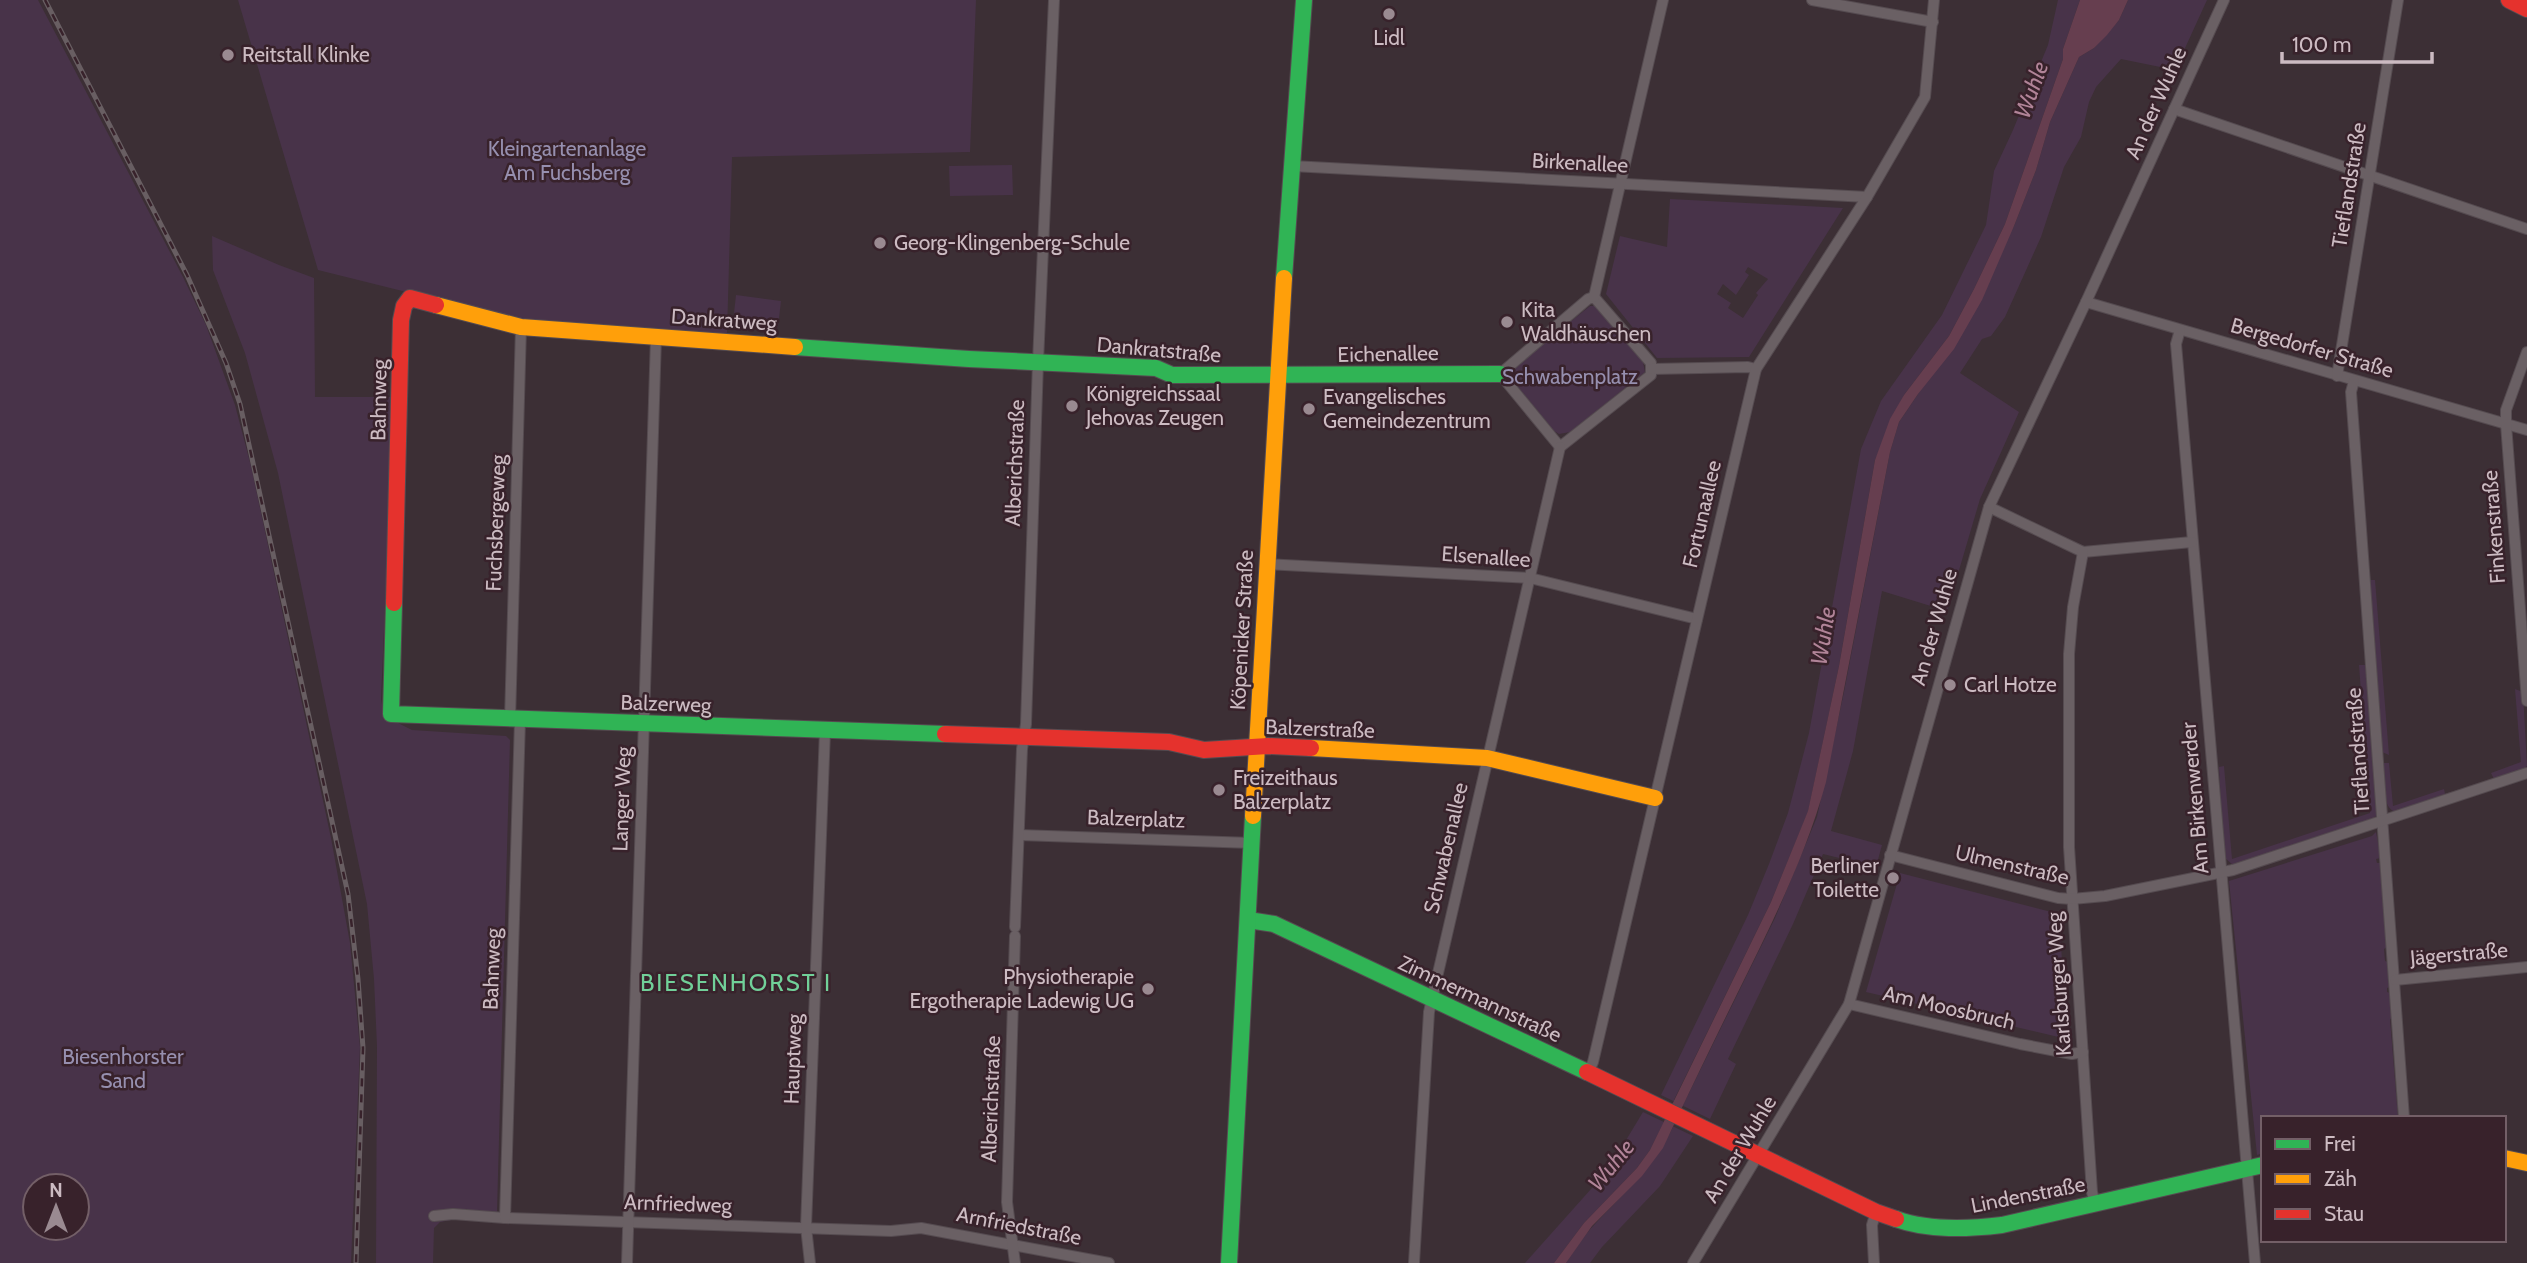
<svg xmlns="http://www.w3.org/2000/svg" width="2527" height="1263" viewBox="0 0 2527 1263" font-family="Cabin,sans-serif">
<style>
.green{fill:#483349;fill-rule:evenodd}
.water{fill:#663e4f}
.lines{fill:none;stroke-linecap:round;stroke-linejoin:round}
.street-casing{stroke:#554b50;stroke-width:12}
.fast-casing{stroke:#554b50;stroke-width:18}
.slow-casing{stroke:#554b50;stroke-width:18}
.jam-casing{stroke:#554b50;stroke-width:18}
.street{stroke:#6a6064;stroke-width:10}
.fast{stroke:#30b455;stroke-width:16}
.slow{stroke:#ff9f0a;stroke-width:16}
.jam{stroke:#e5322d;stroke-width:16}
.rail-casing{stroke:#685e62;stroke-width:5}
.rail{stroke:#38222b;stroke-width:2.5;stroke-dasharray:8;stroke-linecap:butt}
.poi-dot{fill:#9a8a91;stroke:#38222b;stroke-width:2.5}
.labels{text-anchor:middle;stroke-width:5;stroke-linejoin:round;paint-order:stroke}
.poi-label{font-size:21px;fill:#ccbbc2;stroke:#38222b;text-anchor:start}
.street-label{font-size:21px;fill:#ccbbc2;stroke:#38222b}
.park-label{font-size:21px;fill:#968faf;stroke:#38222b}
.water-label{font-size:23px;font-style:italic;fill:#b18498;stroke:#38222b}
.quarter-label{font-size:24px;letter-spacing:2px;fill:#71d099;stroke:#38222b}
</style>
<rect width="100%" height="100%" fill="#3c2f35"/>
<g class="green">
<path d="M 0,0 L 38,0 L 183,277 L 206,325 L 235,405 L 251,466 L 331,838 L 350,943 L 360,1047 L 351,1263 L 0,1263 ZM 77,1186 L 77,1228 L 35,1228 L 35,1186 Z"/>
<path d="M 238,0 L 976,0 L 970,152 L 732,157 L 727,335 L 527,322 L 318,270 Z"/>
<path d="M 2058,0 L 2080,0 L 2063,49 L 2063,59 L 2005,224 L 1974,289 L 1949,336 L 1904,395 L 1875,460 L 1839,666 L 1808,812 L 1771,902 L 1674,1100 L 1683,1105 L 1775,918 L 1817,817 L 1844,692 L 1890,452 L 1899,422 L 1918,394 L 2014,226 L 2036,170 L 2050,122 L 2079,57 L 2094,48 L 2119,20 L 2128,0 L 2207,0 L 2175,70 L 2121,59 L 2096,87 L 2089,102 L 2081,137 L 2064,167 L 2041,237 L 2005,317 L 1991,336 L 1982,339 L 1960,373 L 2019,412 L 1980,499 L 1947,611 L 1882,591 L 1853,751 L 1831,831 L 1882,845 L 1876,867 L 1823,854 L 1793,924 L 1728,1059 L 1736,1064 L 1710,1119 L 1661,1095 L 1748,915 L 1769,864 L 1788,813 L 1809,733 L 1861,449 L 1881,401 L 1942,315 L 1986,225 L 1994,171 L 2013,130 L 2048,45 Z"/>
<path d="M 1012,165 L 1013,195 L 950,196 L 949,166 Z"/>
<path d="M 1670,199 L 1843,208 L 1749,357 L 1657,358 L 1606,294 L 1620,236 L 1667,247 ZM 1748,267 L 1768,279 L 1756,293 L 1758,295 L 1743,318 L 1728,308 L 1731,303 L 1717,294 L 1723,284 L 1736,295 L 1749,275 L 1745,272 Z"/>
<path d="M 212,236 L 279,265 L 314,278 L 315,397 L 394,397 L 381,699 L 384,716 L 412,730 L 506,736 L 510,740 L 497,1212 L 440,1222 L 434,1228 L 433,1263 L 376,1263 L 377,1046 L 374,979 L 367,904 L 278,473 L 245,353 L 213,270 Z"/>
<path d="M 736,295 L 781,301 L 778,327 L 733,322 Z"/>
<path d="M 1590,306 L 1598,306 L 1643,362 L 1645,372 L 1570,432 L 1559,434 L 1554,431 L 1510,377 L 1514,367 Z"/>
<path d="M 2370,580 L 2375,580 L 2389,755 L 2382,752 Z"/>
<path d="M 2359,665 L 2366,665 L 2377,815 L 2373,819 L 2233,865 L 2224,857 L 2219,767 L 2224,766 L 2232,859 L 2370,813 Z"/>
<path d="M 2515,689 L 2523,692 L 2527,766 L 2524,769 L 2494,779 L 2491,773 L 2521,762 Z"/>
<path d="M 2383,763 L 2389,763 L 2393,806 L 2444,789 L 2445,794 L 2395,812 C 2380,805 2384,778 2383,763 Z"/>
<path d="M 2376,832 L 2381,858 L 2376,859 L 2377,863 L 2381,863 L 2387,947 L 2384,949 L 2385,961 L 2388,962 L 2390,987 L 2387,988 L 2387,992 L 2390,993 L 2392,1018 L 2390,1019 L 2398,1118 L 2263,1118 L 2263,1153 L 2257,1155 L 2229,881 L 2372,836 Z"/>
<path d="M 1900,873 L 2059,914 L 2067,1039 L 1866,992 Z"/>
<path d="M 1643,1112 L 1693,1136 L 1660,1186 L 1602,1247 L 1590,1263 L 1566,1263 C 1575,1250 1584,1235 1595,1224 C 1624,1193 1654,1166 1673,1127 L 1664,1122 L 1650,1150 L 1637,1168 L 1584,1223 L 1554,1263 L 1525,1263 L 1608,1170 Z"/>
</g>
<path class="water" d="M 2080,0 L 2128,0 L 2119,20 L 2107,35 L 2094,48 L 2079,57 L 2050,122 L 2036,170 L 2014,226 L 1982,300 L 1954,349 L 1918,394 L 1899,422 L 1890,452 L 1826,782 C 1806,856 1771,925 1737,994 C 1712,1045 1687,1096 1663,1148 L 1642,1176 L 1592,1226 L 1566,1263 L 1554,1263 L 1584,1223 L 1637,1168 L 1650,1150 L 1771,902 L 1808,811 L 1839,666 L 1875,460 L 1890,419 L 1904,395 L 1949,336 L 1974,289 L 2005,224 L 2063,59 L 2063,49 Z"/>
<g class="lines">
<g class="street-casing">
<g id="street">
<path d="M 1812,0 L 1933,22"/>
<path d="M 2174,109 L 2527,229"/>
<path d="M 1292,166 L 1867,197"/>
<path d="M 1594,297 L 1651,363 L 1651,375 L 1560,447 L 1500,374 L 1588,299 Z"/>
<path d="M 1594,297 L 1663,0"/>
<path d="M 2086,302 L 2527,430"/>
<path d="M 2180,330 L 2176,344 L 2255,1263"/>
<path d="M 2527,352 L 2506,410 L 2506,424 L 2527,701"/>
<path d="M 1652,369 L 1748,367 L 1756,369"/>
<path d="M 2337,376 L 2398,0"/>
<path d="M 2354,381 L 2351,392 L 2404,1118"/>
<path d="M 1989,507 L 2083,552 L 2192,542"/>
<path d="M 2083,552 L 2073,607 L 2069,654 L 2069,847 L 2092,1192 L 2095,1204"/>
<path d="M 1267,564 L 1530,578 L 1697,619"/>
<path d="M 510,720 L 521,327"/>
<path d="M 1019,835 L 1252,843"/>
<path d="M 1890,855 L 2058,898 L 2072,899 L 2105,896 L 2233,870 L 2527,773"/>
<path d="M 1015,927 L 1022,749 L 1026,724 L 1038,362 L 1054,0"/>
<path d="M 2395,980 L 2527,967"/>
<path d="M 1849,1004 L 2020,1044 L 2072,1054 L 2083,1052"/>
<path d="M 1588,1073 L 1593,1062 L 1756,369 L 1867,197 L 1925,97 L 1934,0"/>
<path d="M 434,1216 L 453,1214 L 505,1218 L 891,1231 L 921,1228 L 1109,1263"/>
<path d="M 505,1218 L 520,720"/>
<path d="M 627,1263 L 656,337"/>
<path d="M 810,1263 L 806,1227 L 825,731"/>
<path d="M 1015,1263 L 1007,1202 L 1015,936"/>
<path d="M 1414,1263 L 1429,1012 L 1560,447"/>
<path d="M 1693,1263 L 1849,1004 L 1989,507 L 2086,302 L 2224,0"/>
<path d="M 1874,1263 L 1872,1225 L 1876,1212"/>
</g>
</g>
<g class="fast-casing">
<g id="fast">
<path d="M 1284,278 L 1304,0"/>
<path d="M 795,347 L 969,359 L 1156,368 L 1172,375 L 1500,374"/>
<path d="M 394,603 L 391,714 L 945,734"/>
<path d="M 1248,920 L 1274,924 L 1587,1072"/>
<path d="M 1896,1219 C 1929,1231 1968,1229 2002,1225 L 2263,1165"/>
<path d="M 1229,1263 L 1253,816"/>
</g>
</g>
<g class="slow-casing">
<g id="slow">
<path d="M 436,305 L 521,327 L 795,347"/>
<path d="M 1311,748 L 1487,758 L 1655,798"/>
<path d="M 1253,816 L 1284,278"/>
<path d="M 2504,1158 L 2527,1163"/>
</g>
</g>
<g class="jam-casing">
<g id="jam">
<path d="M 2509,0 L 2527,9"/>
<path d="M 394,603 L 401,320 L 404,306 L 410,298 L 436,305"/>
<path d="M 945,734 L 1169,742 L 1204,750 L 1268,746 L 1311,748"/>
<path d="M 1587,1072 L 1876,1212 L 1896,1219"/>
</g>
</g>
<use href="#street" class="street"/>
<use href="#fast" class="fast"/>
<use href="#slow" class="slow"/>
<use href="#jam" class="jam"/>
<g class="rail-casing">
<path id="rail" d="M 45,0 L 187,275 L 226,363 L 240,404 L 348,894 L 358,979 L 363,1048 L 356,1263"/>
</g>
<use href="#rail" class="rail"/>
</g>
<g class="poi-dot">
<circle cx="1389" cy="14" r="7"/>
<circle cx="228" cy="55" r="7"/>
<circle cx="880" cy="243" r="7"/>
<circle cx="1507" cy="322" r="7"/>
<circle cx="1072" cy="406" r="7"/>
<circle cx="1309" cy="409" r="7"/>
<circle cx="1950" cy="685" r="7"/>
<circle cx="1219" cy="790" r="7"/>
<circle cx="1893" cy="878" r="7"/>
<circle cx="1148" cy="989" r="7"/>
</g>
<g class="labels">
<g class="poi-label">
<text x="1389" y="45" text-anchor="middle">Lidl</text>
<text x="242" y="62">Reitstall Klinke</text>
<text x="894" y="250">Georg-Klingenberg-Schule</text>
<text x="1521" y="317">Kita<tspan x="1521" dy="24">Waldhäuschen</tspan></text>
<text x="1086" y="401">Königreichssaal<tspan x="1086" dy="24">Jehovas Zeugen</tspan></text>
<text x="1323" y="404">Evangelisches<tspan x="1323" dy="24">Gemeindezentrum</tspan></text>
<text x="1964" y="692">Carl Hotze</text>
<text x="1233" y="785">Freizeithaus<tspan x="1233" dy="24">Balzerplatz</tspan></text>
<text x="1879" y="873" text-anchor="end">Berliner<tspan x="1879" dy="24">Toilette</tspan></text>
<text x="1134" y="984" text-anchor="end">Physiotherapie<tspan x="1134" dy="24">Ergotherapie Ladewig UG</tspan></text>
</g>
<g class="street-label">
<text transform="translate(2156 103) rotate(-66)" y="7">An der Wuhle</text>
<text transform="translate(1580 163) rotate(3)" y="7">Birkenallee</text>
<text transform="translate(2349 185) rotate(-81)" y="7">Tieflandstraße</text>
<text transform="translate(724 320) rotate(4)" y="7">Dankratweg</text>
<text transform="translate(2312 348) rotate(16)" y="7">Bergedorfer Straße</text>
<text transform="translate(1159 350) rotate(5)" y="7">Dankratstraße</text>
<text transform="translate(1388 354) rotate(-1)" y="7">Eichenallee</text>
<text transform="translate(379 400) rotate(-89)" y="7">Bahnweg</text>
<text transform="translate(1015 463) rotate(-88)" y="7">Alberichstraße</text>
<text transform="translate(1702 514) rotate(-77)" y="7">Fortunaallee</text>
<text transform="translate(496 523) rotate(-88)" y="7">Fuchsbergeweg</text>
<text transform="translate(2494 527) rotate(-94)" y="7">Finkenstraße</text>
<text transform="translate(1486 557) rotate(4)" y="7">Elsenallee</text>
<text transform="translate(1934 627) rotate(-74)" y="7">An der Wuhle</text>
<text transform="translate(1242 630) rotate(-87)" y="7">Köpenicker Straße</text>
<text transform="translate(666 704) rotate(2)" y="7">Balzerweg</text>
<text transform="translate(1320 729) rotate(2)" y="7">Balzerstraße</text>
<text transform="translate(2358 751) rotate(-94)" y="7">Tieflandstraße</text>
<text transform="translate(2195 798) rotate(-95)" y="7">Am Birkenwerder</text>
<text transform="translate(622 799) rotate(-88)" y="7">Langer Weg</text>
<text transform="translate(1136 819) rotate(2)" y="7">Balzerplatz</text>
<text transform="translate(1446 848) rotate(-77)" y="7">Schwabenallee</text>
<text transform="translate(2012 865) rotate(13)" y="7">Ulmenstraße</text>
<text transform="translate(2459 954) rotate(-5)" y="7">Jägerstraße</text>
<text transform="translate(492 969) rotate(-88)" y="7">Bahnweg</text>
<text transform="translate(2059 984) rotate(-94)" y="7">Karlsburger Weg</text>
<text transform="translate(1480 999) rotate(25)" y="7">Zimmermannstraße</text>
<text transform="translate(1949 1008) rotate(13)" y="7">Am Moosbruch</text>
<text transform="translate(793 1059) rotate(-88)" y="7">Hauptweg</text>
<text transform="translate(991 1099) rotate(-88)" y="7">Alberichstraße</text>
<text transform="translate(1740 1149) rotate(-59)" y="7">An der Wuhle</text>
<text transform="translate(2028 1195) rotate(-11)" y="7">Lindenstraße</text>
<text transform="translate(678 1204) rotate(2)" y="7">Arnfriedweg</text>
<text transform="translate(1019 1226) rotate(11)" y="7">Arnfriedstraße</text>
</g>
<g class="park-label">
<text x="567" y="156">Kleingartenanlage<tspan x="567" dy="24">Am Fuchsberg</tspan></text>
<text x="1570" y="384">Schwabenplatz</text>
<text x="123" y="1064">Biesenhorster<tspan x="123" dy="24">Sand</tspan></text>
</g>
<g class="water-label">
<text transform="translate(2031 90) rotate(-70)" y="8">Wuhle</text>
<text transform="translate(1823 636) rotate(-81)" y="8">Wuhle</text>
<text transform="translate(1611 1165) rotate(-51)" y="8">Wuhle</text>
</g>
<g class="quarter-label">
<text x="736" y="991">BIESENHORST I</text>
</g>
</g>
<rect x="2261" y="1116" width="245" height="126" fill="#38222b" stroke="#735f67" stroke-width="2"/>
<rect x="2275" y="1139" width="35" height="10" fill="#30b455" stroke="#735f67" stroke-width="2"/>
<text x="2324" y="1151" font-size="21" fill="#ccbbc2">Frei</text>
<rect x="2275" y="1174" width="35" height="10" fill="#ff9f0a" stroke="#735f67" stroke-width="2"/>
<text x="2324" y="1186" font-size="21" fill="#ccbbc2">Zäh</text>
<rect x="2275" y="1209" width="35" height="10" fill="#e5322d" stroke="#735f67" stroke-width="2"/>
<text x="2324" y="1221" font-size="21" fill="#ccbbc2">Stau</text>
<g transform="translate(56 1207)"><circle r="33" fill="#38222b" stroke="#735f67" stroke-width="2"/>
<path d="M0-5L12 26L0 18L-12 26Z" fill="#9a8a91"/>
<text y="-10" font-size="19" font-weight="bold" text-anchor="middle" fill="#ccbbc2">N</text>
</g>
<path d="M2282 52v10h150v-10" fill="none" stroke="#ccbbc2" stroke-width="3.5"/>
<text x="2292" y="52" font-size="21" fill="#ccbbc2" stroke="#38222b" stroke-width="5" paint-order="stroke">100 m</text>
</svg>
